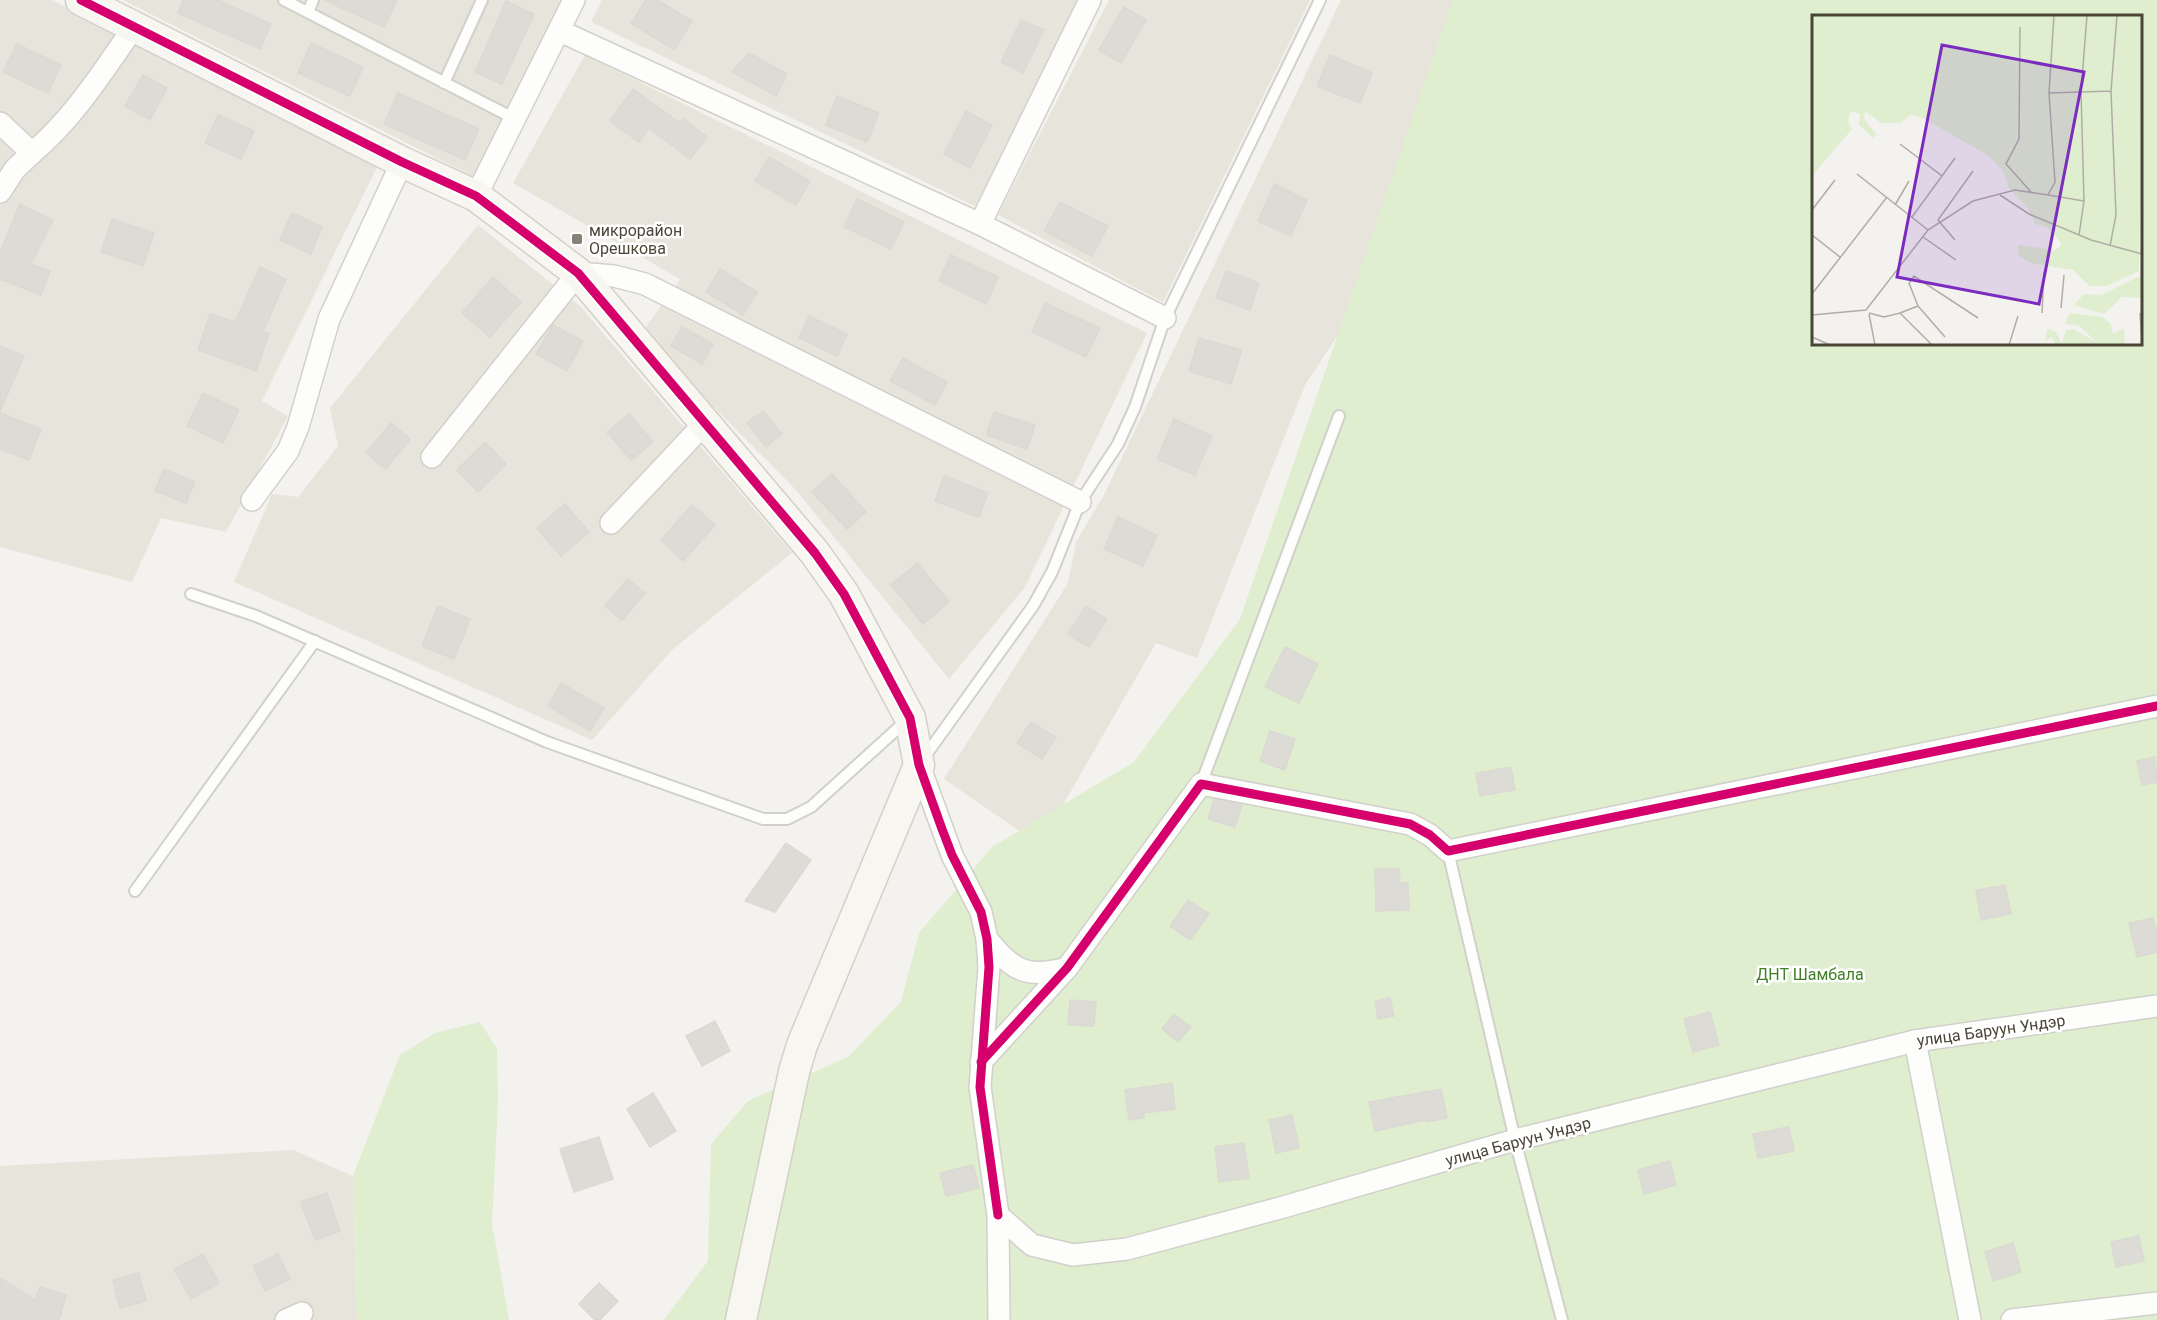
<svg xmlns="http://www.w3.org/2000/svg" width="2157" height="1320" viewBox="0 0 2157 1320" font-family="Roboto,sans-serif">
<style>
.residential{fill:#e7e4db}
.green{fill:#deeece;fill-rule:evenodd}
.building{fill:#dddbd6;stroke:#dcd9d3;stroke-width:1.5}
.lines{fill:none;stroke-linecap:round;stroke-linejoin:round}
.lane-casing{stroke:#d1d0cb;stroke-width:14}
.street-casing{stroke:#d1d0cb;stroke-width:24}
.secondary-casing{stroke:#d3d0c5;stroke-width:33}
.lane{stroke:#fdfdfc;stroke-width:10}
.street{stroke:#fdfdfc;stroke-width:21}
.secondary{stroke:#f7f6f1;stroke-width:30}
.cycleway-casing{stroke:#fff;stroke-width:13}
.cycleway{stroke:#d6006c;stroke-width:9}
.poi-dot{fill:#868278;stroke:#fff;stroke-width:2}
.labels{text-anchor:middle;stroke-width:5;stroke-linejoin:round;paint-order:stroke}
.poi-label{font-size:16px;fill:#4b4538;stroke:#fff;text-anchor:start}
.park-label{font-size:16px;fill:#417f28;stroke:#fff}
.street-label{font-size:16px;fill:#4b4538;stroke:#fff}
.inset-road{fill:none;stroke:#b0ada5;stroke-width:1.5}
.view{fill:#7b2cbf;fill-opacity:0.15;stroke:#7b2cbf;stroke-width:3}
.inset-edge{fill:none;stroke:#4b4538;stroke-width:3}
</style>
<rect width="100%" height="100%" fill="#f3f2ee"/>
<g class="residential">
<path d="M 0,0 L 52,0 L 379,163 L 262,401 L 288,416 L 226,532 L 161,518 L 132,582 L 0,547 Z"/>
<path d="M 123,0 L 567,0 L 476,178 Z"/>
<path d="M 602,0 L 1082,0 L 975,206 L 591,22 Z"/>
<path d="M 1109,0 L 1310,0 L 1163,302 L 998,215 Z"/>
<path d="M 1341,0 L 1476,0 L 1398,244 L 1305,385 L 1197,658 L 1156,643 L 1040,845 L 944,779 L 1068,583 L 1076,542 L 1104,495 Z"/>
<path d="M 585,55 L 1147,333 L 1025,587 L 949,679 L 796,490 L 641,334 L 680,279 L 513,183 Z"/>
<path d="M 478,225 L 580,306 L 792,553 L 673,649 L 592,740 L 234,582 L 272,494 L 298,497 L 338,446 L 330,408 Z"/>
<path d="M 293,1150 L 353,1176 L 356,1296 L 374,1320 L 0,1320 L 0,1166 Z"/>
</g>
<g class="green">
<path d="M 1453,0 L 2157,0 L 2157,1320 L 664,1320 L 708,1261 L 711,1144 L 748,1101 L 848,1057 L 901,1002 L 919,933 L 992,847 L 1134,762 L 1240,619 ZM 1814,16 L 2140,16 L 2140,344 L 1814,344 Z"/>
<path d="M 480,1022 L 497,1049 L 498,1100 L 492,1224 L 509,1320 L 357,1320 L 353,1176 L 400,1055 L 435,1033 Z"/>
</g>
<g class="building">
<path d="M 183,0 L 218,0 L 271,24 L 260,49 L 178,13 Z"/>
<path d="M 324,0 L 397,0 L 384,27 Z"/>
<path d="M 646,0 L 658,0 L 692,21 L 674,50 L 631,23 Z"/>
<path d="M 506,1 L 534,14 L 502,84 L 475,72 Z"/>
<path d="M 1124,7 L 1146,20 L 1121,63 L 1099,50 Z"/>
<path d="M 1021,20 L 1044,30 L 1023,73 L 1001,62 Z"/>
<path d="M 311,43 L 363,67 L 350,96 L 298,73 Z"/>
<path d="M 17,44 L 61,65 L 48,93 L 3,72 Z"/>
<path d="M 749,53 L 787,74 L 776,96 L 732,72 Z"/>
<path d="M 1330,55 L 1372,73 L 1360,103 L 1317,86 Z"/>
<path d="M 143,75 L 167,88 L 150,120 L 125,106 Z"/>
<path d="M 633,89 L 680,123 L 683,119 L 707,137 L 690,159 L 649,128 L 639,142 L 610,121 Z"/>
<path d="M 398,93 L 479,129 L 465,160 L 384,124 Z"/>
<path d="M 837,96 L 879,113 L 867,142 L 826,125 Z"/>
<path d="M 966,111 L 992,125 L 970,168 L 944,154 Z"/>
<path d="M 218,115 L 254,131 L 241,159 L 205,143 Z"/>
<path d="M 769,157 L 810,181 L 796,205 L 755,181 Z"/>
<path d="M 1274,184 L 1307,200 L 1291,236 L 1258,221 Z"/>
<path d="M 857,199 L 904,222 L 891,249 L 844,227 Z"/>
<path d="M 1060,202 L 1108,226 L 1092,256 L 1044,231 Z"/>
<path d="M 20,204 L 53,220 L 31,264 L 50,271 L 41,295 L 0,279 L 0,253 Z"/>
<path d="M 292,213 L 322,227 L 311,254 L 280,240 Z"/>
<path d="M 112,219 L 154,233 L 143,266 L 101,252 Z"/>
<path d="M 951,255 L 998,277 L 986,304 L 939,281 Z"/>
<path d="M 260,267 L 286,279 L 263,332 L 269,334 L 256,371 L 198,350 L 210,314 L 235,322 Z"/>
<path d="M 720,269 L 757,292 L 743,315 L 706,292 Z"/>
<path d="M 1226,271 L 1259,283 L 1250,310 L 1216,298 Z"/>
<path d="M 493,277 L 521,302 L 490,337 L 462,313 Z"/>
<path d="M 1045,303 L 1100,328 L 1086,357 L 1032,332 Z"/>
<path d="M 809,316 L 847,334 L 837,356 L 799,338 Z"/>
<path d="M 553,325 L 583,341 L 567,371 L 536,354 Z"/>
<path d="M 682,327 L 713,344 L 702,364 L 671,346 Z"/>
<path d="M 1199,338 L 1242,350 L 1231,384 L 1189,371 Z"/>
<path d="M 0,346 L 24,356 L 0,412 Z"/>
<path d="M 903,358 L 947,382 L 935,405 L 890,381 Z"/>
<path d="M 203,393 L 239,410 L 223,443 L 187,426 Z"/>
<path d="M 763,411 L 782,434 L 766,447 L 747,423 Z"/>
<path d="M 994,412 L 1035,425 L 1027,449 L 986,435 Z"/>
<path d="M 0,413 L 41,429 L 29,460 L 0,449 Z"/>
<path d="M 629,414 L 653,442 L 631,460 L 607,432 Z"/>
<path d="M 1174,419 L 1212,436 L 1195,475 L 1157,459 Z"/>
<path d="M 391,423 L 410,439 L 386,469 L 366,453 Z"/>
<path d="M 485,442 L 506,464 L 478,492 L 457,470 Z"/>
<path d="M 164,469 L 195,482 L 186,503 L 155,491 Z"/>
<path d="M 832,474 L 866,512 L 847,529 L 812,492 Z"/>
<path d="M 944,476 L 988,493 L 979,517 L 935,501 Z"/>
<path d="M 565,504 L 589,532 L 561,556 L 537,528 Z"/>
<path d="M 692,505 L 715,525 L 683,561 L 661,540 Z"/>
<path d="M 1118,517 L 1157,535 L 1143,566 L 1104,549 Z"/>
<path d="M 917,563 L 949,602 L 923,624 L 891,585 Z"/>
<path d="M 628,579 L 645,593 L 622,620 L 605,606 Z"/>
<path d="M 438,606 L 470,619 L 454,659 L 422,646 Z"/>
<path d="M 1086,606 L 1107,619 L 1089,647 L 1068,634 Z"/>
<path d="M 1285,647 L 1318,664 L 1299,703 L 1265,687 Z"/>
<path d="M 561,683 L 604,708 L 590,731 L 548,706 Z"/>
<path d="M 1031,722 L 1056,737 L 1042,759 L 1017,743 Z"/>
<path d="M 1270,731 L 1295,739 L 1285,770 L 1260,761 Z"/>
<path d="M 2155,757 L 2157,782 L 2142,785 L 2137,761 Z"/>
<path d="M 1511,767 L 1515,790 L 1480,796 L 1476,773 Z"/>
<path d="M 1214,799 L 1242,805 L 1235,827 L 1208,819 Z"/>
<path d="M 786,843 L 811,860 L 775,912 L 745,901 Z"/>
<path d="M 1375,869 L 1399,869 L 1400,883 L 1408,883 L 1409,910 L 1376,911 Z"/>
<path d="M 2005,885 L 2011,914 L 1981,920 L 1976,890 Z"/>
<path d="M 1188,900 L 1209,914 L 1190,940 L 1170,926 Z"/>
<path d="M 2153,918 L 2157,935 L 2157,952 L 2137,957 L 2129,923 Z"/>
<path d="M 1390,998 L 1394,1016 L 1378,1019 L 1375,1001 Z"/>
<path d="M 1070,1000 L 1096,1002 L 1094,1026 L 1068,1025 Z"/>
<path d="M 1710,1012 L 1719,1045 L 1693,1052 L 1684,1019 Z"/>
<path d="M 1174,1014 L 1191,1027 L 1178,1042 L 1162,1029 Z"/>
<path d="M 715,1021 L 730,1051 L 702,1066 L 686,1036 Z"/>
<path d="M 1172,1083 L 1175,1109 L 1144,1113 L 1144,1118 L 1129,1120 L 1125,1090 Z"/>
<path d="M 1441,1089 L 1447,1118 L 1427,1122 L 1426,1120 L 1375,1131 L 1369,1102 Z"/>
<path d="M 653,1093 L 676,1131 L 650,1147 L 627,1109 Z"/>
<path d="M 1292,1115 L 1299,1148 L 1276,1153 L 1269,1120 Z"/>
<path d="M 1789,1127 L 1794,1151 L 1758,1158 L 1753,1134 Z"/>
<path d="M 599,1137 L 613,1179 L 574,1192 L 560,1149 Z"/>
<path d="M 1244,1143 L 1249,1178 L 1219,1182 L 1215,1147 Z"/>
<path d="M 1670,1161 L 1676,1185 L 1644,1194 L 1638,1170 Z"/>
<path d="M 973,1165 L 979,1188 L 946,1196 L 940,1173 Z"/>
<path d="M 327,1193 L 340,1231 L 315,1240 L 301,1202 Z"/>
<path d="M 2139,1236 L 2144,1261 L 2116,1267 L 2111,1242 Z"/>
<path d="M 2013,1243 L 2021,1272 L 1993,1281 L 1985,1252 Z"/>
<path d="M 203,1254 L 219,1283 L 191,1299 L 174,1269 Z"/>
<path d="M 278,1254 L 290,1279 L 265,1291 L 253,1266 Z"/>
<path d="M 139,1273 L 146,1301 L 120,1308 L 113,1280 Z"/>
<path d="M 0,1278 L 35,1300 L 40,1287 L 66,1295 L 59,1320 L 0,1320 Z"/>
<path d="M 599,1283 L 618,1301 L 600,1320 L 595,1320 L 579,1304 Z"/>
</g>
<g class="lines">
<g class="lane-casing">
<g id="lane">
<path d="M 284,0 L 515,119"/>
<path d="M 308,12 L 313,0"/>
<path d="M 444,83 L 482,0"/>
<path d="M 191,594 L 256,616 L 547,742 L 763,819 L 787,819 L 811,807 L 907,720"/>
<path d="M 923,759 L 1033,606 L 1052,572 L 1080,502 L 1118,444 L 1135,407 L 1165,318 L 1320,0"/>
<path d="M 1201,784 L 1339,416"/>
<path d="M 1448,851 L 1515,1140 L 1562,1320"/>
<path d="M 135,891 L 315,641"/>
</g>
</g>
<g class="street-casing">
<g id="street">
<path d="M 560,31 L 980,224 L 1090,0"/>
<path d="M 0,123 L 32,153 L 15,169 L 0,192"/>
<path d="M 32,153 C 74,118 103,71 134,27"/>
<path d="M 476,196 L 574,0"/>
<path d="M 980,224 L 1165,318"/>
<path d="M 432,457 L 578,273 L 614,276 L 645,284 L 1080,502"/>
<path d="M 252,500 L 288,451 L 298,427 L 329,319 L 402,162"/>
<path d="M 611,523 L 704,424"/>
<path d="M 919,765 L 952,855 L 981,912 L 987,939 L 989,967 L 980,1087 L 998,1215"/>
<path d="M 987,939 C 1012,971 1028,979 1067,968"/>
<path d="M 1915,1041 L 1970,1320"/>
<path d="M 981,1062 L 1067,968 L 1201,784 L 1410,824 L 1430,835 L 1448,851 L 2157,706"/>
<path d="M 286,1320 L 302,1313"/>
<path d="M 999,1320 L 998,1215 L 1032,1245 L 1073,1255 L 1127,1249 L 1280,1208 L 1515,1140 L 1915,1041 L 2157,1006"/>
<path d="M 2012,1320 L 2157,1303"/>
</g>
</g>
<g class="secondary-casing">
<path id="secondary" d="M 81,0 L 402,162 L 476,196 L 578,273 L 815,553 L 844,594 L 910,718 L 919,765 L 802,1045 L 794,1072 L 741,1320"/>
</g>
<use href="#lane" class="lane"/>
<use href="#street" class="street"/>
<use href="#secondary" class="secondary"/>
<g class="cycleway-casing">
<g id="cycleway">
<path d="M 81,0 L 402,162 L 476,196 L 578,273 L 815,553 L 844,594 L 910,718 L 919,765 L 942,829 L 952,855 L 981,912 L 987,939 L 989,967 L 980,1087 L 998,1215"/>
<path d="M 981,1062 L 1067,968 L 1201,784 L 1410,824 L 1430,835 L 1448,851 L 2157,706"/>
</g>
</g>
<use href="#cycleway" class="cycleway"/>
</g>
<rect class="poi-dot" x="571" y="233" width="12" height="12" rx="3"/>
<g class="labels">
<g class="poi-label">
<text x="589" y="236">микрорайон<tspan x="589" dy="18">Орешкова</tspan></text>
</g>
<g class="park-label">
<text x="1810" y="980">ДНТ Шамбала</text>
</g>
<g class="street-label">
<text transform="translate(1991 1030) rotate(-8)" y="6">улица Баруун Ундэр</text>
<text transform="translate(1518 1141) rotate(-15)" y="6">улица Баруун Ундэр</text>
</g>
</g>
<g transform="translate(1812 15)">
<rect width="330" height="330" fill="#f3f2ee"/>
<path d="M 0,0 L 330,0 L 327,256 L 295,271 L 278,271 L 261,255 L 219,248 L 207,241 L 205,231 L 208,230 L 243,235 L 249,231 L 248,226 L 235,212 L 223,209 L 216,193 L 197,173 L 191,156 L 177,141 L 109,102 L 98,100 L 89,108 L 69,108 L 53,96 L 52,104 L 64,119 L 61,123 L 47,110 L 48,99 L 39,96 L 36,106 L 40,114 L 0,161 ZM 330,260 L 330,283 L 310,282 L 292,299 L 262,290 L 272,279 L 289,280 ZM 258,298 L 291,302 L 299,309 L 301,319 L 312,313 L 313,330 L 244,330 L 239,322 L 233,327 L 235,314 L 243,316 L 250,329 L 254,315 L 261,314 L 286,328 L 266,310 L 253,309 Z" fill="#deeece"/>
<path class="inset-road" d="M 242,0 L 237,78 L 243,167 L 236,180 L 272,186M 208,12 L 207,124 L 194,149 L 220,178M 237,78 L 299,76M 88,129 L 130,161 L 100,202M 45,159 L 116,215M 130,161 L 143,143M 188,180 L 217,199 L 279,225 L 330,239M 83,190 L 97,166M 0,195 L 23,165M 126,205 L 161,156M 126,205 L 143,225M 0,220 L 28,242M 267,220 L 272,186 L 269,77 L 275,0M 111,222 L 144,245M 298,231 L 304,200 L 299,76 L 305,0M 0,279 L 75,182M 106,291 L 133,322M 249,293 L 252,260M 57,298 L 72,302 L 88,298 L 120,330M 88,298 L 106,291 L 97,268 L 102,261 L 166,303M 230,298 L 232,257M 328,298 L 330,324M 57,299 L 63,330M 0,300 L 54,295 L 116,215 L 161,186 L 203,175 L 236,180M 0,322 L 18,330M 197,330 L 206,301"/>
<path class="view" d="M 130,30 L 272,57 L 227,289 L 85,262 Z"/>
<rect width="330" height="330" class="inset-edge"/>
</g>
</svg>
